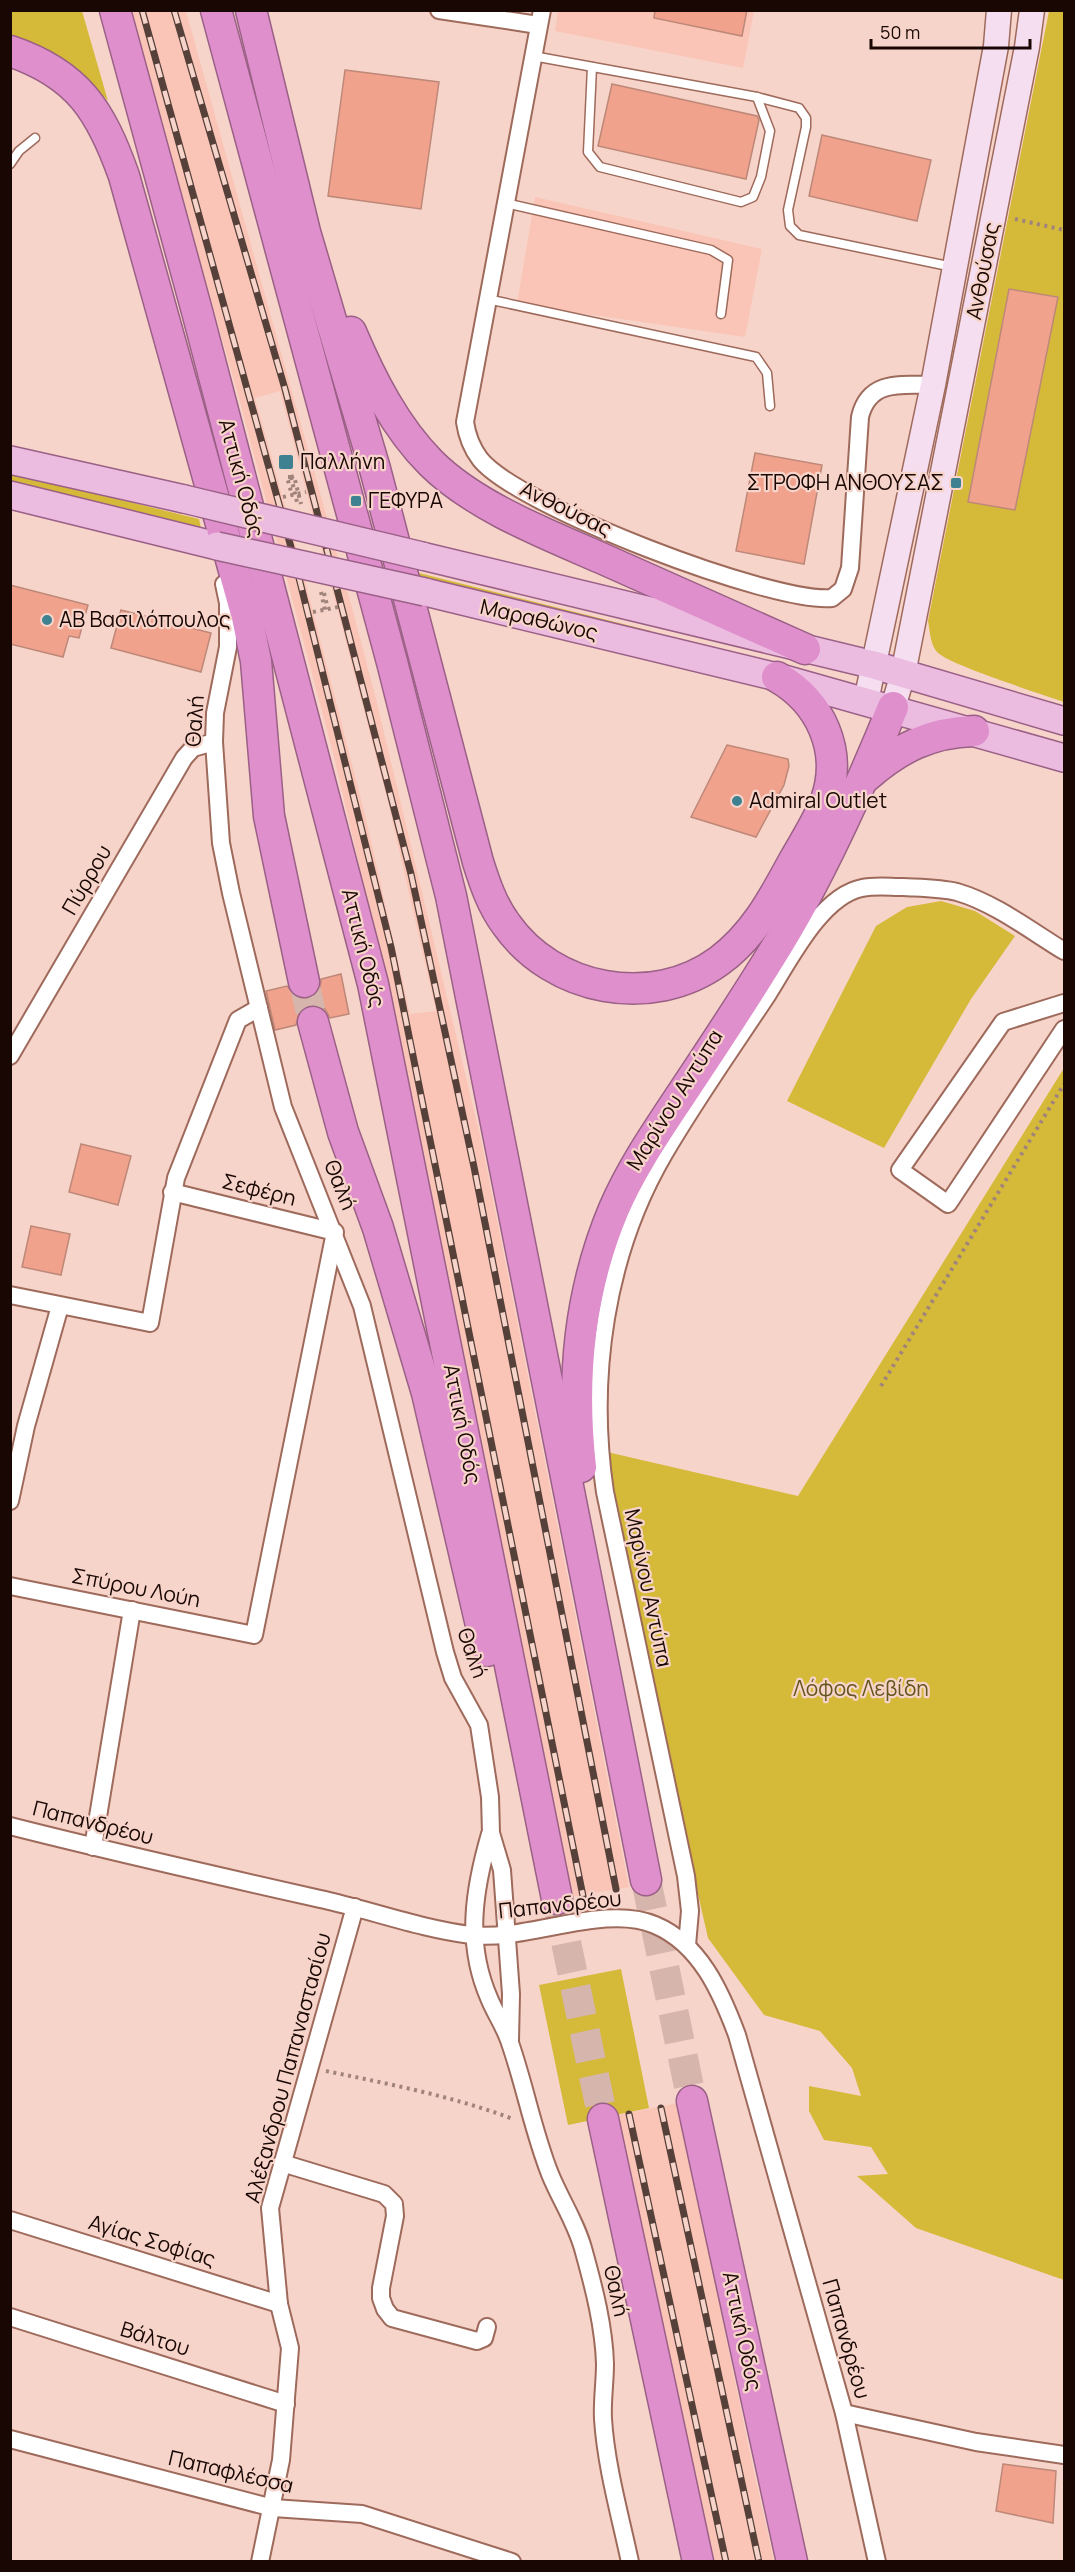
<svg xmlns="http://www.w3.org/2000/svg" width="1075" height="2572" viewBox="0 0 1075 2572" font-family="Manrope,sans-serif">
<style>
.built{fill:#fac5b6;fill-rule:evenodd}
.green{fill:#d5b939}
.building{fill:#f0a28d;stroke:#be8878;stroke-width:1.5}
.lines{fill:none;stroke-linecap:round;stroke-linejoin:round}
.highway-tunnel{stroke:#d6b5ac;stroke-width:30;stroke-dasharray:30 15;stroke-linecap:butt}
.lane-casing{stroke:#9e6a5b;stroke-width:11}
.street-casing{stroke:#9e6a5b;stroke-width:20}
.secondary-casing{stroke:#9e6a5b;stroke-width:27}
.primary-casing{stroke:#9a6086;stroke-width:30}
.highway-casing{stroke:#9a6086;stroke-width:33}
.path{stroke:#a0847c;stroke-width:4;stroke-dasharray:3 4.5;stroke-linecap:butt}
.lane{stroke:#fff;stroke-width:8}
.street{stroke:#fff;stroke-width:16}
.secondary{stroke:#f5def0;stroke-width:24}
.primary{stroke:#ecbce0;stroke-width:27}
.highway{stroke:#df90cc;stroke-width:30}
.rail-casing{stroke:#56403a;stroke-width:7}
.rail{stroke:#f7d4ca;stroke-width:4.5;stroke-dasharray:14;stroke-linecap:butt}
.primary-bridge-casing{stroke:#9a6086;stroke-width:30;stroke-linecap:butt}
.primary-bridge{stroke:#ecbce0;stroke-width:27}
.poi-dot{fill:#3e8191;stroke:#f7d4ca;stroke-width:2}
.labels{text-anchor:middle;stroke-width:4.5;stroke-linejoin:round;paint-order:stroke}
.street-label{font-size:21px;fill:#190703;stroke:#f7d4ca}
.poi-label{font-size:21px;fill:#190703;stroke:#f7d4ca;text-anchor:start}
.park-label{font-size:21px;fill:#64561e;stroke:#f7d4ca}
</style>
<rect width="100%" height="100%" fill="#f7d4ca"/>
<g class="built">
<path d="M 129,11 L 186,11 L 351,604 L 376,699 L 482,1144 L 629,1887 L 571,1897 L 515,1631 L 453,1304 L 395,1018 L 334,757 L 240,402 ZM 280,391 L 389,806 L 436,1011 L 410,1014 L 366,819 L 299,557 L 255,398 Z"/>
<path d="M 558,11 L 754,11 L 743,68 L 555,31 Z"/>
<path d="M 535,197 L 762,249 L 745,337 L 517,304 Z"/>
<path d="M 678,2103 L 749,2449 L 774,2561 L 712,2561 L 617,2115 Z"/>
</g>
<g class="green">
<path d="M 10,11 L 82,11 L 108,101 C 81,72 51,44 11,37 Z"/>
<path d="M 1049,11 L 1064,11 L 1064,702 C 1042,694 949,665 937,652 C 930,644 930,631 928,621 Z"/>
<path d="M 11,473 L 199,519 L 201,528 L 11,481 Z"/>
<path d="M 419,573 L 651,631 L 640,631 L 421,583 Z"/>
<path d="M 941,901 L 975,911 L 1015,936 L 971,999 L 884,1148 L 787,1101 L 876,926 L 907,907 Z"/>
<path d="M 1064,1068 L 1064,2280 L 916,2228 L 857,2176 L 888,2174 L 871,2147 L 824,2140 L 809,2111 L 809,2086 L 861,2096 L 852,2068 L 820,2031 L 764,2015 L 708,1938 L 646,1666 L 607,1452 L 798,1496 Z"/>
<path d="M 621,1969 L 649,2108 L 568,2125 L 539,1985 Z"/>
</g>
<g class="building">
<path d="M 655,10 L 747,10 L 742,36 L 654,18 Z"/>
<path d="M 345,70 L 439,82 L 421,209 L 328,196 Z"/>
<path d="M 612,84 L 757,116 L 759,120 L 746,179 L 598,146 Z"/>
<path d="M 822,135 L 931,160 L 917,221 L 809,196 Z"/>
<path d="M 1009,289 L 1058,297 L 1015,510 L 968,502 Z"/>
<path d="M 755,453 L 822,465 L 804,564 L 736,551 Z"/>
<path d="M 10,585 L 88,605 L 79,638 L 69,636 L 63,657 L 10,644 Z"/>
<path d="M 121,610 L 211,633 L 201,672 L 111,648 Z"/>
<path d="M 727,745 L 788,759 L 789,766 L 784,785 L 756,837 L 691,817 Z"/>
<path d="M 341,974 L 349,1014 L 330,1018 L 325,1009 L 309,1005 L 300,1010 L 296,1025 L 275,1030 L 266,991 L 287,986 L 298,998 L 308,999 L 320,988 L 321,979 Z"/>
<path d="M 81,1144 L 131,1156 L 118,1205 L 69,1192 Z"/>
<path d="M 31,1226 L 70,1234 L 61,1275 L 22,1267 Z"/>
<path d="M 1003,2464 L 1056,2471 L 1053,2523 L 996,2511 Z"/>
</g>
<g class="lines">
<g class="highway-tunnel">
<path d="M 304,982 L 313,1022"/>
<path d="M 646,1880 L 692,2101"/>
<path d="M 557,1899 L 603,2119"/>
</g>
<g class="lane-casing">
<g id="lane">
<path d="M 533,56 L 757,97 L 799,108 L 806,118 L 806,127 L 788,210 L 790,226 L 799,235 L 953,267"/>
<path d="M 592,67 L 588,152 L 600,167 L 741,202 L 753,197 L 761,177 L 770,131 L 757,97"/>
<path d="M 10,164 L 19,151 L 35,138"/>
<path d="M 505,203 L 711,250 L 728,260 L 721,314"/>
<path d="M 487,299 L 756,357 L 767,373 L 770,406"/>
</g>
</g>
<g class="street-casing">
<g id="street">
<path d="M 439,10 L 538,25"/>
<path d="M 542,10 L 465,422 C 467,436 471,447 480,459 C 517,506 773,604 832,598 L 843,589 L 850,568 L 860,417 C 869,379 902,385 933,385"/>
<path d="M 224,584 L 228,603 L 228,647 L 215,713 L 214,742 L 221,843 L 231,893 L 283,1107 L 362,1306 L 445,1652 L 453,1678 L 479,1725 L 490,1797 L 491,1833 L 502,1870 L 511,1994 L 510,2041"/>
<path d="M 1064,1003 L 1003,1022 L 900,1170 L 948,1204 L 1064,1029"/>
<path d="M 10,1056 L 184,758 L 193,748 L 214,742"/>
<path d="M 10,1295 L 150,1323 L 176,1178 L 238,1020 L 259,1008"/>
<path d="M 10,1501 L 26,1426 L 60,1306"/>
<path d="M 10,1586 L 254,1635 L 335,1232 L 172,1192"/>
<path d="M 10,1826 C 116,1853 223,1877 329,1901 C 376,1912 423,1929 471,1935 C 525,1942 605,1903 655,1925 C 700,1944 721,1992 737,2035 L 844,2413 L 877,2562"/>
<path d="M 490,1834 C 474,1889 465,1943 489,1998 C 495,2013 505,2027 510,2043 C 525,2086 533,2131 550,2174 C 561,2201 577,2224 584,2252 C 594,2288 604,2327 605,2364 C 605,2382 602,2401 603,2419 C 606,2466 620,2515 630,2562"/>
<path d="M 93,1847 L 132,1610"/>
<path d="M 687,1945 L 690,1911 L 686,1876 L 605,1492 C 588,1378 605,1255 664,1154 C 696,1099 733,1047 768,994 C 789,961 821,896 862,888 C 875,885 890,887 903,887 C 921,888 940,888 957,892 C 995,903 1031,931 1064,951"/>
<path d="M 282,2163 L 384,2194 L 394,2204 L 395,2216 L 381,2288 L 381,2298 L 385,2309 L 392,2318 L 477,2341 L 484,2338 L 487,2327"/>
<path d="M 10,2220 L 279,2304"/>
<path d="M 10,2317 L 286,2404"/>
<path d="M 844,2413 L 976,2442 L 1064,2455"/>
<path d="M 10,2439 L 273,2508 L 362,2514 L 512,2562"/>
<path d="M 260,2562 L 281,2460 L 290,2348 L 279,2304 L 270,2208 L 355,1907"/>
</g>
</g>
<g class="secondary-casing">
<g id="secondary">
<path d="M 866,701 L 933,385 L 996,46 L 999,10"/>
<path d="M 893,707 L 903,674 L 1027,47 L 1032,10"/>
</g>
</g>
<g class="primary-casing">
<g id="primary">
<path d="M 10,460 L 184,499"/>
<path d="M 10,495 L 217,546"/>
<path d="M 422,556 L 874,665 L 1064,721"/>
<path d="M 425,592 L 777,677 L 1064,758"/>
</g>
</g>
<g class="highway-casing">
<g id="highway">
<path d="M 115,10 L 198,315 L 373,984 L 557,1899"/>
<path d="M 216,10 L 392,662 L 451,896 L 646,1880"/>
<path d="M 251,10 L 305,232 L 375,469 L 478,862 C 485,884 492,905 506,924 C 553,991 652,1010 719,961 C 753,936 772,901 792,864 C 803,844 818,822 826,800 C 843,751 821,702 777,677"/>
<path d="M 10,51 C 78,74 101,111 124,176 L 247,617 L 256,661 L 269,816 L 304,982"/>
<path d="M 351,332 C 371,379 395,427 431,463 C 474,506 546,534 601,558 C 669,588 737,619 805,649"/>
<path d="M 867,776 C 899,748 931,732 974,731"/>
<path d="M 313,1022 L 343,1132 L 378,1228 L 427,1393 L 487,1651"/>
<path d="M 581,1467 C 571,1378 579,1292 614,1209 C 632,1167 658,1130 683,1092 C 719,1038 755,984 788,928 C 829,857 862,783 893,707"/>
<path d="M 692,2101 L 792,2562"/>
<path d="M 603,2119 L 698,2562"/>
</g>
</g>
<g class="path">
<path d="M 1015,219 L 1064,230"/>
<path d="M 291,477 L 294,476 L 301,504"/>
<path d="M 291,477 L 297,502"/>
<path d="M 291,477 L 287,477 L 292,495"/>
<path d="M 283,497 L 306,492"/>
<path d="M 321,592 L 325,610"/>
<path d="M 324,593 L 328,609"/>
<path d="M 313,612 L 338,607"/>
<path d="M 881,1386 L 1064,1084"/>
<path d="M 326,2071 C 389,2084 452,2096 513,2119"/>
</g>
<use href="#lane" class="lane"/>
<use href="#street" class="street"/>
<use href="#secondary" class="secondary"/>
<use href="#primary" class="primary"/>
<use href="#highway" class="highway"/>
<g class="rail-casing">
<g id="rail">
<path d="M 142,10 L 294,558 L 391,947 L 583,1896"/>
<path d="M 174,10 L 285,389 L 411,874 L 474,1167 L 616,1889"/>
<path d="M 661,2108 L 759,2562"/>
<path d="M 629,2114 L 726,2562"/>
</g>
</g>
<use href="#rail" class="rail"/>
<g class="primary-bridge-casing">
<g id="primary-bridge">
<path d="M 184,499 L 422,556"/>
<path d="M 217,546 L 425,592"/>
</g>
</g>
<use href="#primary-bridge" class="primary-bridge"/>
</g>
<g class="poi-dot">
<rect x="278" y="454" width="16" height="16" rx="3"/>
<rect x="950" y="477" width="12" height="12" rx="3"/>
<rect x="350" y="495" width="12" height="12" rx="3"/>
<circle cx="47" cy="620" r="6"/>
<circle cx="737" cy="801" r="6"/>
</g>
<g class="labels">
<g class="street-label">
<text transform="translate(983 271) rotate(-79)" y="7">Ανθούσας</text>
<text transform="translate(241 478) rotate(75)" y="7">Αττική Οδός</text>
<text transform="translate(566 509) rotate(26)" y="7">Ανθούσας</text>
<text transform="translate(539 620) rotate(13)" y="7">Μαραθώνος</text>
<text transform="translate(195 721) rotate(-86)" y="7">Θαλή</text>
<text transform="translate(87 880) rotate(-60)" y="7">Πύρρου</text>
<text transform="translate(363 948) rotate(76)" y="7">Αττική Οδός</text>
<text transform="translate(675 1100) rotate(-58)" y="7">Μαρίνου Αντύπα</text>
<text transform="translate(340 1185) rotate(68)" y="7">Θαλή</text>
<text transform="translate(259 1190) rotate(14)" y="7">Σεφέρη</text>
<text transform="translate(462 1424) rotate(79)" y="7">Αττική Οδός</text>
<text transform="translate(136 1588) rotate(11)" y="7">Σπύρου Λούη</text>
<text transform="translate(648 1588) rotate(78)" y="7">Μαρίνου Αντύπα</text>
<text transform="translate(472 1653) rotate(71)" y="7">Θαλή</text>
<text transform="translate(93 1823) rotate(14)" y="7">Παπανδρέου</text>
<text transform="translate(560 1905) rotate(-6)" y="7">Παπανδρέου</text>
<text transform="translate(288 2068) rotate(-75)" y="7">Αλέξανδρου Παπαναστασίου</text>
<text transform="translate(152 2241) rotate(17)" y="7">Αγίας Σοφίας</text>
<text transform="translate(616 2291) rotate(78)" y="7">Θαλή</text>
<text transform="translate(742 2331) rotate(78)" y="7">Αττική Οδός</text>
<text transform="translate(155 2339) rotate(17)" y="7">Βάλτου</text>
<text transform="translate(846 2339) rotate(74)" y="7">Παπανδρέου</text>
<text transform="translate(231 2472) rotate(13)" y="7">Παπαφλέσσα</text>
</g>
<g class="poi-label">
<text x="300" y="469">Παλλήνη</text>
<text x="944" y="490" text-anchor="end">ΣΤΡΟΦΗ ΑΝΘΟΥΣΑΣ</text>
<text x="368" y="508">ΓΕΦΥΡΑ</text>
<text x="59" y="627">ΑΒ Βασιλόπουλος</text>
<text x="749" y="808">Admiral Outlet</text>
</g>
<g class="park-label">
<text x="861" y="1696">Λόφος Λεβίδη</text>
</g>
</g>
<rect width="1075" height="2572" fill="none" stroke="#190703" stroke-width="24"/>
<path d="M871 39v9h159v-9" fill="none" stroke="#190703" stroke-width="3"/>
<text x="880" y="39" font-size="18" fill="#190703" stroke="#f7d4ca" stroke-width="4.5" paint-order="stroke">50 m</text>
</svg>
